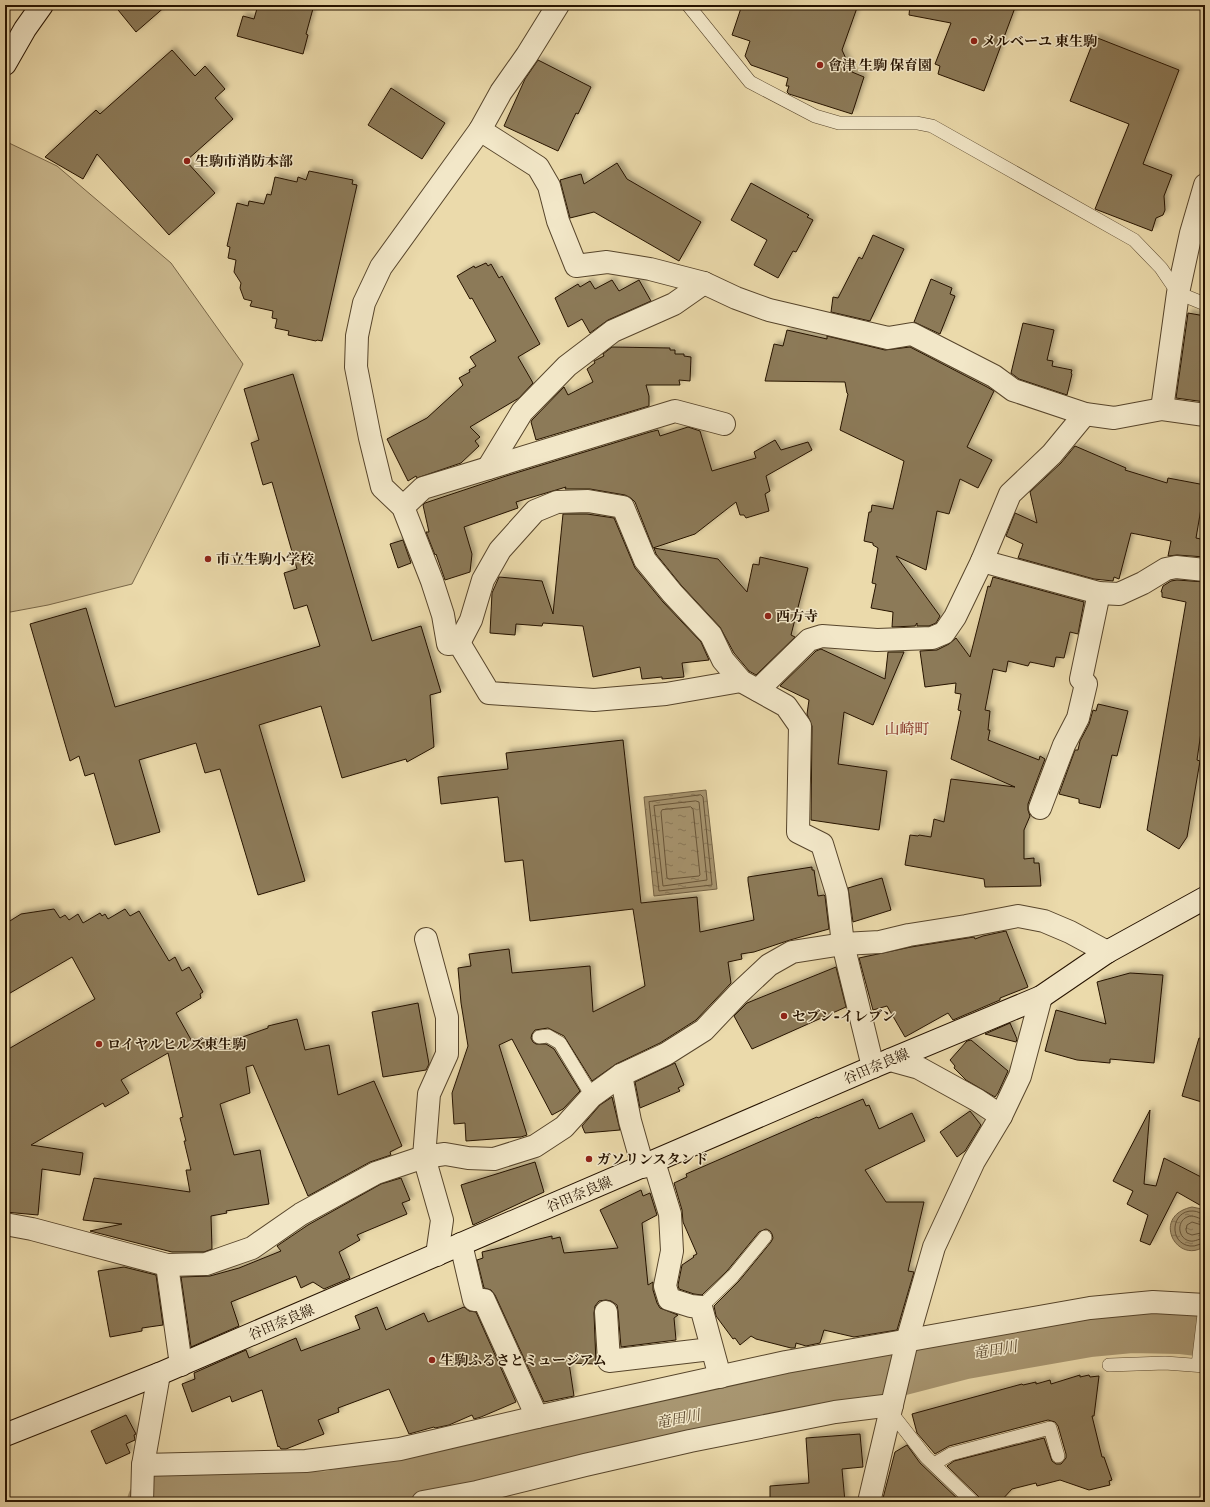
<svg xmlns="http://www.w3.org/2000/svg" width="1210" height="1507" viewBox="0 0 1210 1507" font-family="'IM FELL English','Noto Serif JP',serif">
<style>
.garden{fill:#cab88e;stroke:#786647}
.water{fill:url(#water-ripples);stroke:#746244}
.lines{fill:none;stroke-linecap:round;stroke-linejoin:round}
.shore{stroke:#675438;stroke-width:1}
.river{stroke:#a89671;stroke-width:48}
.building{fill:#8c7a59;stroke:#261300;filter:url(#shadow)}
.lane-casing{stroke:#57452b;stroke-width:14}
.street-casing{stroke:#57452b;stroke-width:24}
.secondary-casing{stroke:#261300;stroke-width:24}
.lane{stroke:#f2e7c8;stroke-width:13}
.street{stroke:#f2e7c8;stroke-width:22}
.secondary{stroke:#f2e7c8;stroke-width:22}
.poi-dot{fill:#8f2418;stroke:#f2e7c8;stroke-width:1.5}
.labels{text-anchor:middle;stroke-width:3;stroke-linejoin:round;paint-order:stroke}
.poi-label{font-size:14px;font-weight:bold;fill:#261300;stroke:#f2e7c8;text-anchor:start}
.street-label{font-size:14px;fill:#261300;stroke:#f2e7c8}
.neighbourhood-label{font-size:15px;fill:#7a1f14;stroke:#f2e7c8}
.water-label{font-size:15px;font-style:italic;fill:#5a472d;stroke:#f2e7c8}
</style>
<defs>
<pattern id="water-ripples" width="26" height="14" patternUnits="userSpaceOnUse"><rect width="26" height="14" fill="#a89671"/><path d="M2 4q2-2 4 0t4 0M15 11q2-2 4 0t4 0" fill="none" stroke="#89795a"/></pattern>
<filter id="shadow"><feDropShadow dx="3.5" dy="-3.5" stdDeviation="2" flood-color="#0004"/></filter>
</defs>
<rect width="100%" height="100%" fill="#ebdaab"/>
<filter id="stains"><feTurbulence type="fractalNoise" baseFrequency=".005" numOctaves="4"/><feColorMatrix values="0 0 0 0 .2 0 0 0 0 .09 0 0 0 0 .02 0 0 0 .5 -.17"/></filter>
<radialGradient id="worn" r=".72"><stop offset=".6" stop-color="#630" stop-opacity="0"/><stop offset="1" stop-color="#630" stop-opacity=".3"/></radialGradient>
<path class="garden" d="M 9,143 L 57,166 L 171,263 L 243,364 L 132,584 L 48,605 L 5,613 L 5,151 Z"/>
<g class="water">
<path d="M 706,790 L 717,889 L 654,896 L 644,797 Z"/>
<path d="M 1192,1207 L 1202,1209 L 1205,1212 L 1205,1246 C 1177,1266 1150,1216 1192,1207 Z"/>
</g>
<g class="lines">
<g class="shore">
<path d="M 701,795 L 703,797 L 712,885 L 659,891 L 649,802 Z"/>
<path d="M 696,801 L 699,802 L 707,880 L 663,886 L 654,806 Z"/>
<path d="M 691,807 L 693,809 L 700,875 L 699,876 L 669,879 L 667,878 L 661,812 L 662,810 Z"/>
<path d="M 1205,1215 C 1201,1214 1198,1211 1193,1211 C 1171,1210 1168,1243 1190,1246 C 1196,1247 1200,1243 1205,1243"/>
<path d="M 1205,1220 C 1199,1219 1193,1214 1187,1217 C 1176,1222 1178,1239 1190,1241 C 1195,1242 1200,1238 1205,1238"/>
<path d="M 1205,1226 L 1192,1222 L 1187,1225 L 1186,1230 L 1187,1233 L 1192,1235 L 1205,1232"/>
</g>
<path class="river" d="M 151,1502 L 160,1499 L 214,1496 L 329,1495 L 631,1428 L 853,1384 L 965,1355 L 1089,1333 L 1131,1329 L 1180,1330 L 1205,1333"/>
</g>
<g class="building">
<path d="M 114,5 L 167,5 L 136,32 Z"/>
<path d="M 258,5 L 314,5 L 306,34 L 308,35 L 303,54 L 237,36 L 243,16 L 254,19 Z"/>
<path d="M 742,5 L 858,5 L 842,50 L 852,72 L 864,77 L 852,114 L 789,94 L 787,92 L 789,86 L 786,86 L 788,78 L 751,65 L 745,56 L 750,41 L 732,35 Z"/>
<path d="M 910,5 L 1016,5 L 984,91 L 938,74 L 940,66 L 935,64 L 951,23 L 909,15 Z"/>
<path d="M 1095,37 L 1179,70 L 1143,164 L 1172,175 L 1164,196 L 1165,210 L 1163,215 L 1156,218 L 1152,231 L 1095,209 L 1129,124 L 1070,101 Z"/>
<path d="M 172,50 L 195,76 L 205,66 L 225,89 L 215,98 L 233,119 L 186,161 L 215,193 L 169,235 L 97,154 L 83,179 L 45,157 L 96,110 L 100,114 Z"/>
<path d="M 538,60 L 591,87 L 578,114 L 576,113 L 558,151 L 504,126 L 525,79 Z"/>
<path d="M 391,88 L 445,123 L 422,159 L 368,125 Z"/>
<path d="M 617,163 L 627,179 L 701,222 L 679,261 L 594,212 L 570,218 L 560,180 L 581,174 L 584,184 Z"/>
<path d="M 309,171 L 353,180 L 352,184 L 357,185 L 322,341 L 317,340 L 316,341 L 288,335 L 289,331 L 275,328 L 277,319 L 272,318 L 273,311 L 250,306 L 252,301 L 244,299 L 240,288 L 241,283 L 234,272 L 236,260 L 228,258 L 230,247 L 227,246 L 237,203 L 248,206 L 249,201 L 264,204 L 267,194 L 271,195 L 275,177 L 297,182 L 298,177 L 306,180 Z"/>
<path d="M 751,183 L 809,215 L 807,217 L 813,220 L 796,252 L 793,251 L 778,278 L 754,265 L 767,240 L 731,220 Z"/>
<path d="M 873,235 L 904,249 L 870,321 L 831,312 L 833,297 L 838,298 L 859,257 L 862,259 Z"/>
<path d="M 486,263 L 488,266 L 491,264 L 499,278 L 502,276 L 540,344 L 518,357 L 533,383 L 519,398 L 470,427 L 480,437 L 475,441 L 479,446 L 461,463 L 417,478 L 416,476 L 408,481 L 387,439 L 427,418 L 463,385 L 459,378 L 470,372 L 469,370 L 476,366 L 470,357 L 496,341 L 472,298 L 470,299 L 457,276 L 474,266 L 475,268 Z"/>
<path d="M 931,279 L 952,288 L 950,294 L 955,296 L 940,334 L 914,322 Z"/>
<path d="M 612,280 L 619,291 L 639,280 L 651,301 L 608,320 L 590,333 L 582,319 L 568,327 L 555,298 L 578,284 L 580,287 L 590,281 L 595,289 Z"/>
<path d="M 1188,313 L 1205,316 L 1205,402 L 1176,398 Z"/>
<path d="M 1023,323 L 1054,330 L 1047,360 L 1053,361 L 1052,366 L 1072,370 L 1071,373 L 1072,374 L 1067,395 L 1019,379 L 1011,373 Z"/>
<path d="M 787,330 L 827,339 L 827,336 L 885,350 L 910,347 L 987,387 L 994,391 L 967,447 L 992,460 L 978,488 L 960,479 L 949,514 L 937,511 L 926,570 L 896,556 L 940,616 L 936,623 L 929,626 L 917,626 L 917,623 L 915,626 L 892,627 L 893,612 L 871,608 L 876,584 L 872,583 L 878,548 L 873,545 L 873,543 L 864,541 L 869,512 L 871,512 L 872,505 L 893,509 L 904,461 L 840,430 L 848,394 L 847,393 L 845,382 L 765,381 L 774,344 L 783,346 Z"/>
<path d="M 612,347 L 670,348 L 670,350 L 675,350 L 675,354 L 684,354 L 684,356 L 691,357 L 690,381 L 679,380 L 680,385 L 646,385 L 649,396 L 649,406 L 536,440 L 531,422 L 532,420 L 564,387 L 568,395 L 593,382 L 587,369 L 595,363 L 594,361 L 604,356 L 603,354 Z"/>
<path d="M 293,374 L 372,641 L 421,626 L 441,692 L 430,695 L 434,747 L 407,762 L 406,759 L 342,778 L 321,706 L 259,725 L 305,881 L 258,895 L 220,769 L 205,773 L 196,743 L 139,760 L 160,832 L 115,845 L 94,773 L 85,776 L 79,756 L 70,761 L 30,624 L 86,608 L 115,707 L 320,646 L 307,605 L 294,609 L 284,573 L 297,569 L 272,482 L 263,485 L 251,443 L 259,440 L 244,389 Z"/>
<path d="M 688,427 L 700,431 L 712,471 L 756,458 L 754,452 L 775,440 L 781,450 L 808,442 L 812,450 L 766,476 L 770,491 L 765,494 L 769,511 L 746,518 L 744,515 L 740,515 L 736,502 L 695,534 L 653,548 L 635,502 L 631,498 L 625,495 L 590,489 L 565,489 L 566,487 L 516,502 L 518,508 L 464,527 L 472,554 L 470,572 L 445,580 L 436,554 L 435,555 L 426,532 L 429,532 L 423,505 L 425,503 L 506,476 L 650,432 L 658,430 L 660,436 Z"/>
<path d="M 1075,446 L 1126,468 L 1125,470 L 1167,483 L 1168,478 L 1205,485 L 1196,538 L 1205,540 L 1205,557 L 1177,555 L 1168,556 L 1171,541 L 1131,533 L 1119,579 L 1114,577 L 1113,581 L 1094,579 L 1018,558 L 1023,544 L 1006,536 L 1015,513 L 1037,523 L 1030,492 L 1061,463 Z"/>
<path d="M 563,514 L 587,514 L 614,518 L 635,568 L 663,602 L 701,642 L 709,660 L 682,663 L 684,677 L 662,679 L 662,677 L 642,679 L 640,667 L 593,677 L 583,626 L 543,623 L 542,626 L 516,624 L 515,635 L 490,633 L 492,593 L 499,577 L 542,581 L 553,614 Z"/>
<path d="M 403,540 L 411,563 L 398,568 L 390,544 Z"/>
<path d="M 654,548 L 718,559 L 747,592 L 753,564 L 759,565 L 760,557 L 808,568 L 791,635 L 795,637 L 756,675 L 749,671 L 734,653 L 720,627 L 681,585 L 656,554 Z"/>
<path d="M 993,577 L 1084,602 L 1078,634 L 1070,632 L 1064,658 L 1056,657 L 1054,667 L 1030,662 L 1028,666 L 1008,661 L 1006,672 L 993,669 L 985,710 L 990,711 L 988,730 L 990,730 L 988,740 L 1039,760 L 1040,756 L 1045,759 L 1028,804 L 1028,810 L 1030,816 L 1024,830 L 1024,859 L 1034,858 L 1034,863 L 1039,863 L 1041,886 L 985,887 L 984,879 L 905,865 L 910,835 L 918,836 L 919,835 L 931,837 L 934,819 L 944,822 L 951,779 L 1015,787 L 951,759 L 961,711 L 958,710 L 961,694 L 955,693 L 956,683 L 925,687 L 920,651 L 937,650 L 949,644 L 956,638 L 970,657 L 988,586 L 990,587 Z"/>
<path d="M 1177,580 L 1205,582 L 1205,718 L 1203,718 L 1197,760 L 1200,761 L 1187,837 L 1179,849 L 1147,830 L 1186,602 L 1162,597 L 1162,592 L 1161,592 L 1163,586 L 1171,581 Z"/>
<path d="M 821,649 L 885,679 L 888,652 L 904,652 L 873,725 L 844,712 L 838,764 L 887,771 L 879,830 L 811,820 L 812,726 L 807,714 L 809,700 L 780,686 L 816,651 Z"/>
<path d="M 1098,704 L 1128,711 L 1117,756 L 1112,755 L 1100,808 L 1079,803 L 1079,799 L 1059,794 L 1075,750 L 1078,750 L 1080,741 L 1089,724 L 1093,710 L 1096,711 Z"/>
<path d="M 623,740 L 641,903 L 697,897 L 700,932 L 754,920 L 748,881 L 748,877 L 812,867 L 812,870 L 814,870 L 818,896 L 824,895 L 825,896 L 829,929 L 790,940 L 754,952 L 741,954 L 742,959 L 728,962 L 731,983 L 696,1020 L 660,1043 L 616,1064 L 592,1081 L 564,1036 L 548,1028 L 535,1030 L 532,1034 L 531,1038 L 533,1042 L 536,1044 L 546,1044 L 554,1049 L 580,1091 L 563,1109 L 552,1115 L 512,1039 L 499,1045 L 527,1135 L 521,1137 L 466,1141 L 465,1123 L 454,1124 L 452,1093 L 468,1046 L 461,1003 L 458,968 L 471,966 L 469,954 L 509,949 L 512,973 L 590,966 L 593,1012 L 645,986 L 633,909 L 530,921 L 523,860 L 505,862 L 498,797 L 441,804 L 438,777 L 508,769 L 506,753 Z"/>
<path d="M 882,878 L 891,910 L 853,922 L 848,888 Z"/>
<path d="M 54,909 L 60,918 L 65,915 L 69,920 L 78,914 L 83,923 L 100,913 L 102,916 L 105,914 L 108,919 L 125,909 L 130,916 L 139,911 L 169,961 L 175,957 L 182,971 L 189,967 L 203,992 L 200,994 L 201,998 L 176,1013 L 194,1045 L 210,1041 L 211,1043 L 220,1041 L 220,1045 L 268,1028 L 268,1026 L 297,1019 L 305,1050 L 329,1045 L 338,1095 L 374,1081 L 402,1146 L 390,1152 L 391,1155 L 370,1162 L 308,1196 L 253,1065 L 246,1067 L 250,1093 L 220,1104 L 234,1155 L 260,1150 L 269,1204 L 226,1211 L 227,1213 L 211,1216 L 212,1249 L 204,1252 L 172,1252 L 90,1231 L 122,1224 L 83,1220 L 94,1178 L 190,1192 L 186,1170 L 191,1170 L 184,1141 L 186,1141 L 180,1118 L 183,1117 L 168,1053 L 121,1080 L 129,1093 L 105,1107 L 103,1103 L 31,1145 L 83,1153 L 80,1175 L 42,1169 L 38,1215 L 5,1212 L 5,1051 L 95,999 L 72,957 L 5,996 L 5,924 L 21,914 Z"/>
<path d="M 1006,931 L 1028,987 L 1000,998 L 1000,1000 L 953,1020 L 948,1013 L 905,1037 L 887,1006 L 873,1010 L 859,958 L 911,947 L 974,937 L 975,939 L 983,936 Z"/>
<path d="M 836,967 L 846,1007 L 752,1049 L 734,1016 L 747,1003 Z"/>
<path d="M 1130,973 L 1163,975 L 1154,1063 L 1110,1059 L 1110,1063 L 1077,1060 L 1045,1051 L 1056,1010 L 1106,1024 L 1097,982 Z"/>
<path d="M 418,1003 L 429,1064 L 426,1070 L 383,1077 L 372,1012 Z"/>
<path d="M 1010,1023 L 1017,1039 L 1016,1042 L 985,1034 Z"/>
<path d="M 1199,1038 L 1205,1039 L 1205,1103 L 1182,1096 Z"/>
<path d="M 971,1040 L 1008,1071 L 998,1093 L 995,1097 L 966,1080 L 954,1068 L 955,1066 L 950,1060 L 967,1041 Z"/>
<path d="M 675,1063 L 684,1085 L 678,1088 L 680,1091 L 640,1108 L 635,1082 Z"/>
<path d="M 612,1097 L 620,1130 L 585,1133 L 582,1126 L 600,1105 Z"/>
<path d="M 863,1099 L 866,1106 L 869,1105 L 879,1129 L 912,1113 L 925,1141 L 865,1170 L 886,1202 L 924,1202 L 908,1271 L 914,1272 L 897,1330 L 854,1337 L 824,1330 L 820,1343 L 806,1346 L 796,1343 L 795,1348 L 791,1348 L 756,1339 L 751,1336 L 740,1345 L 735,1338 L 733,1339 L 716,1316 L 714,1306 L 739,1281 L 771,1242 L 773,1238 L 772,1234 L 770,1231 L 766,1229 L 759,1232 L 727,1271 L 702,1295 L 694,1294 L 679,1289 L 678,1285 L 682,1265 L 694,1257 L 693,1256 L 697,1254 L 683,1222 L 682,1210 L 674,1183 L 687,1177 L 686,1174 L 817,1117 L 818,1118 Z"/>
<path d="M 1150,1110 L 1144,1184 L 1156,1186 L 1164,1158 L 1205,1179 L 1205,1208 L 1177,1192 L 1150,1245 L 1140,1241 L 1148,1215 L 1127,1204 L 1133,1191 L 1113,1181 Z"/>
<path d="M 970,1111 L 981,1125 L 965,1151 L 957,1157 L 940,1132 Z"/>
<path d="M 535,1162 L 544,1192 L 473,1225 L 461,1185 Z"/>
<path d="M 401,1178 L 410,1200 L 402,1203 L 407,1214 L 357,1235 L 360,1240 L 339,1252 L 350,1278 L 324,1289 L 313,1282 L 301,1288 L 296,1276 L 231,1302 L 239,1326 L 191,1347 L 181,1277 L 210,1276 L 239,1268 L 281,1251 L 277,1246 L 308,1225 L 381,1184 Z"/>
<path d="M 641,1190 L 643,1196 L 650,1193 L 657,1215 L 642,1223 L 648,1285 L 653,1282 L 653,1290 L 657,1303 L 660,1308 L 678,1315 L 674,1318 L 676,1340 L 621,1347 L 618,1311 L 617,1305 L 611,1301 L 606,1300 L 599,1301 L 595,1306 L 594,1313 L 596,1364 L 569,1363 L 574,1396 L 544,1402 L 495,1295 L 491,1290 L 484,1288 L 477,1260 L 483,1258 L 482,1252 L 552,1236 L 552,1239 L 560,1237 L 564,1253 L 618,1248 L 600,1210 Z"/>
<path d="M 124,1267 L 156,1275 L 163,1325 L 142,1328 L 142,1331 L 110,1337 L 98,1271 Z"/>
<path d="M 377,1307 L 386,1330 L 424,1313 L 428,1322 L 464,1307 L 469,1311 L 476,1312 L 516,1402 L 481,1417 L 474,1419 L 472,1415 L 449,1425 L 435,1428 L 434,1427 L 409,1434 L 389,1389 L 338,1408 L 339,1412 L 318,1420 L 324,1434 L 286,1449 L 281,1449 L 279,1446 L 278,1447 L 262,1390 L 232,1402 L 230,1396 L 192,1412 L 182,1384 L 195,1379 L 194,1373 L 246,1350 L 249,1358 L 296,1338 L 301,1351 L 360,1329 L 355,1316 Z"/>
<path d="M 1080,1375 L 1080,1377 L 1089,1375 L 1090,1377 L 1099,1376 L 1094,1416 L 1092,1416 L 1102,1457 L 1104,1457 L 1112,1480 L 1109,1481 L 1110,1485 L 1089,1490 L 1060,1480 L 1037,1486 L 1036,1483 L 1012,1489 L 1000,1502 L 988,1502 L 980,1498 L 947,1466 L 954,1461 L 1044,1438 L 1052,1461 L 1056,1464 L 1061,1464 L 1066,1458 L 1066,1454 L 1058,1426 L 1055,1422 L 1048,1420 L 949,1446 L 935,1454 L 917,1433 L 912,1414 L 1022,1384 L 1023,1385 L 1036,1382 L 1036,1384 L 1050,1380 L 1051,1384 Z"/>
<path d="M 126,1415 L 136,1434 L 134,1435 L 135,1440 L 126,1444 L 130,1453 L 106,1464 L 91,1431 Z"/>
<path d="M 860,1434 L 863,1467 L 842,1469 L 845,1502 L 770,1502 L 770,1486 L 809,1483 L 806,1438 Z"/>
<path d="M 907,1445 L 920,1463 L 961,1502 L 882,1502 L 895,1452 Z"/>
</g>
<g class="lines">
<g class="lane-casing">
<g id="lane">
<path d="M 688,5 L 750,82 L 815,116 L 839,123 L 917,123 L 932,126 L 1134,240 L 1161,268 L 1178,293 L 1205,304"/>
<path d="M 539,1037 L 548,1036 L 560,1043 L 592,1096"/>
<path d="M 701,1307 L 733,1276 L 765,1237"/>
<path d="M 1109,1365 L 1165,1363 L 1205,1366"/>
<path d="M 1198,1365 L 1205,1306"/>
<path d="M 890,1411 L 926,1457 L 973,1502"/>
<path d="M 934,1464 L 951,1454 L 1050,1428 L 1058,1456"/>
</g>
</g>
<g class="street-casing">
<g id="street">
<path d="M 558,5 L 527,55 L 501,92 L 480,130 L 381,267 L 364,303 L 357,336 L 356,367 L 370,438 L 382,487 L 403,507 L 432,581 L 443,615 L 448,644 L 459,643 L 489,693 L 594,700 L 666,694 L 741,681"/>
<path d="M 480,130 L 538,167 L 549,186 L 558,221 L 576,266 L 607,262 L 650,269 L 704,283 L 736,298 L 769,310 L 888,338 L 912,334 L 994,376 L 1013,390 L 1085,414 L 1114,418 L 1162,409 L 1205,415"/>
<path d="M 1162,409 L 1178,293 L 1191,233 L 1205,185"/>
<path d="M 488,468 L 522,412 L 567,366 L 613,331 L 674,304 L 704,283"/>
<path d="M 403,507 L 423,488 L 675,411 L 724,424"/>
<path d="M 982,561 L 1099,593 L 1119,594 L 1143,583 L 1166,569 L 1176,567 L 1205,570"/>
<path d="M 459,643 L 471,620 L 483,580 L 500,550 L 535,511 L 557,502 L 588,501 L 623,507 L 645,560 L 672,593 L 711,635 L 723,660 L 741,681 L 786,706 L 800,726 L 798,832 L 822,844 L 837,893 L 843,944 L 873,1067"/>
<path d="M 758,690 L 809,640 L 822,636 L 877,640 L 932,638 L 944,633 L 955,617 L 982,561 L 1010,494 L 1052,454 L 1085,414"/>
<path d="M 1040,808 L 1064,745 L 1078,718 L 1086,684 L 1081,679 L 1099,593"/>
<path d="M 426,939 L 447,1017 L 447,1054 L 429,1094 L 424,1157 L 442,1220 L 437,1255"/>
<path d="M 890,1060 L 919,1068 L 977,1100 L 1001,1116"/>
<path d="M 621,1075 L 630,1121 L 643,1167"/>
<path d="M 654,1162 L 670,1214 L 672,1251 L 665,1286 L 669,1299 L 691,1306 L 701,1307 L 720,1377"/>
<path d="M 5,1224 L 32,1229 L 167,1265 L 206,1264 L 252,1248 L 301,1214 L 376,1173 L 424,1157 L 445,1154 L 468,1158 L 494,1159 L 535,1146 L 564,1127 L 592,1096 L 621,1075 L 666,1054 L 704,1030 L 738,994 L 769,965 L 792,952 L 843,944 L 880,942 L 909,935 L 966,926 L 1018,916 L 1044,921 L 1070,932 L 1107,952"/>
<path d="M 461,1244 L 474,1300 L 484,1300 L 537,1417"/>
<path d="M 167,1265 L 181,1365"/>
<path d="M 606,1312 L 609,1361 L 711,1349"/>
<path d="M 143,1465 L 306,1461 L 400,1449 L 537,1417 L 786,1362 L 1090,1308 L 1153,1302 L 1205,1305"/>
<path d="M 142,1502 L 143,1465 L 159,1374"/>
<path d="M 423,1502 L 477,1492 L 585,1465 L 690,1441 L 835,1412 L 892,1405"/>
<path d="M 869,1502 L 907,1341 L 934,1247 L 974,1161 L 1001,1116 L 1020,1076 L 1041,997"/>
</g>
</g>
<g class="secondary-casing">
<g id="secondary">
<path d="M 5,64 L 25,29 L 42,5"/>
<path d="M 5,1435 L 159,1374 L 873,1067 L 1041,997 L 1107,952 L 1205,898"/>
</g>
</g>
<use href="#lane" class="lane"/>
<use href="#street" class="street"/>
<use href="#secondary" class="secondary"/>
</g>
<g class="poi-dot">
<circle cx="974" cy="41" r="4"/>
<circle cx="820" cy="65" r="4"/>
<circle cx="187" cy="161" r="4"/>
<circle cx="208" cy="559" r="4"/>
<circle cx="768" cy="616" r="4"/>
<circle cx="784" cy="1016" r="4"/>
<circle cx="99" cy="1044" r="4"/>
<circle cx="589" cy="1159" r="4"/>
<circle cx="432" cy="1360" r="4"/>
</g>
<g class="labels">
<g class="poi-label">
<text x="982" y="46">メルベーユ 東生駒</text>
<text x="828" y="70">會津 生駒 保育園</text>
<text x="195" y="166">生駒市消防本部</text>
<text x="216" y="564">市立生駒小学校</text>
<text x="776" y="621">西方寺</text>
<text x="792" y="1021">セブン-イレブン</text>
<text x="107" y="1049">ロイヤルヒルズ東生駒</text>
<text x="597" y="1164">ガソリンスタンド</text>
<text x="440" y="1365">生駒ふるさとミュージアム</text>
</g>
<g class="street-label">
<text transform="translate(876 1066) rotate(-23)" y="5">谷田奈良線</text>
<text transform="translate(579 1194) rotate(-23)" y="5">谷田奈良線</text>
<text transform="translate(281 1322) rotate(-23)" y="5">谷田奈良線</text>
</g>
<g class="neighbourhood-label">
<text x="907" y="734">山崎町</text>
</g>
<g class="water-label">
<text transform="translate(995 1350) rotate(-10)" y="5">竜田川</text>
<text transform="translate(678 1419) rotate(-11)" y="5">竜田川</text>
</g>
</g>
<rect width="1210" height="1507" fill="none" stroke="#ebdaab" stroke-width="20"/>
<rect x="6" y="6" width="1198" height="1495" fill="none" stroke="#261300" stroke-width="2"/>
<rect x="10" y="10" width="1190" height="1487" fill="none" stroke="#261300"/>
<rect width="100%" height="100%" filter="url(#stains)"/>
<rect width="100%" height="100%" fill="url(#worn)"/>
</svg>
